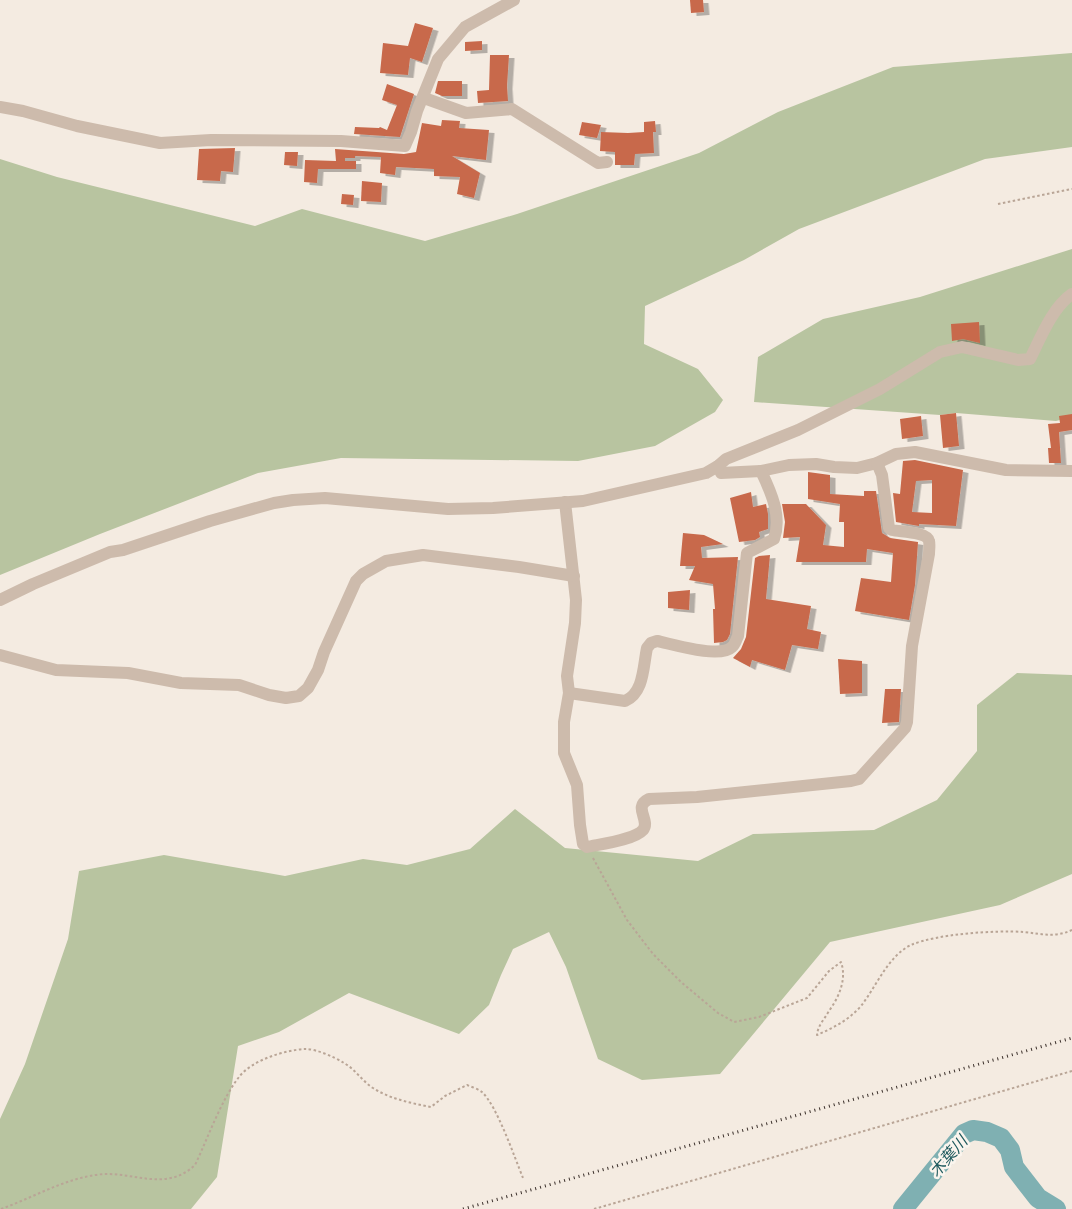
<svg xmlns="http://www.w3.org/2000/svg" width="1072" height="1209" viewBox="0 0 1072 1209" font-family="'Noto Sans','Noto Sans JP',sans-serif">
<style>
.green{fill:#b8c4a0}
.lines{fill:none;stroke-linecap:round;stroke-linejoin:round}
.river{stroke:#7fb0b2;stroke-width:20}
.building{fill:#c8694b;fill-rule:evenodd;filter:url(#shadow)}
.path{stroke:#b9a596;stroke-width:2;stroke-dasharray:2.5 2.5;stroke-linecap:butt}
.street{stroke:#cdbbac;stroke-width:12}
.rail{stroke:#3b302b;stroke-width:3;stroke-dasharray:1 4;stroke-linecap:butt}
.labels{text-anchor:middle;stroke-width:5;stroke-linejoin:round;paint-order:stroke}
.water-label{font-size:16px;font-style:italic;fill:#1f5a5e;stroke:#fbf5ee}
</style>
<defs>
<filter id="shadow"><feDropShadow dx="5.5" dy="3" stdDeviation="0" flood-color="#0004"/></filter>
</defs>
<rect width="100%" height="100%" fill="#f4ebe1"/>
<g class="green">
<path d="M 1072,53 L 1072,147 L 985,159 L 799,229 L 744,260 L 645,306 L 644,344 L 698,369 L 723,400 L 715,412 L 655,446 L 578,461 L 341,458 L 258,473 L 100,534 L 0,575 L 0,159 L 57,177 L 255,226 L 302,209 L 425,241 L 517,214 L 699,153 L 778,112 L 893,67 Z"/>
<path d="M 1072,249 L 1072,417 L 1056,421 L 956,413 L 940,415 L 754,402 L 758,357 L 823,319 L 920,297 Z"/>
<path d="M 1017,673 L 1072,675 L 1072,874 L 1000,905 L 830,942 L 720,1074 L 642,1080 L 598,1059 L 566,967 L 549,932 L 513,949 L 501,975 L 489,1005 L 459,1034 L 349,993 L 279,1032 L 238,1046 L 217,1177 L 191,1209 L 0,1209 L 0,1119 L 25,1064 L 68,939 L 79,871 L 164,855 L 285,876 L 363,859 L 407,865 L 470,849 L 515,809 L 565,848 L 698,861 L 753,834 L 874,830 L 937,800 L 977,751 L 977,705 Z"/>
</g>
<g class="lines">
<path class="river" d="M 903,1209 L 964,1134 L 973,1130 L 987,1132 L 1001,1138 L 1010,1150 L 1014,1167 L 1038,1198 L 1056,1209"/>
</g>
<g class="building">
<path d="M 690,0 L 703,0 L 704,12 L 691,13 Z"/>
<path d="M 415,23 L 433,28 L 422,62 L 410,58 L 408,75 L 380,73 L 383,43 L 408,46 Z"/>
<path d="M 482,41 L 482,50 L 465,51 L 465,42 Z"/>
<path d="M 490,55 L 509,55 L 507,86 L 508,101 L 478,103 L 477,91 L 489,90 Z"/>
<path d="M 438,81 L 462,81 L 462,96 L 442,96 L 435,93 Z"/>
<path d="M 387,84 L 414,94 L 400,137 L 354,134 L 355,127 L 379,128 L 380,127 L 387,130 L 397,105 L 382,100 Z"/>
<path d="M 442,120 L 460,121 L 459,128 L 489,130 L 486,160 L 452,156 L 480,173 L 474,198 L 457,194 L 460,177 L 434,176 L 434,169 L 396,167 L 395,175 L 380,173 L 381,157 L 355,156 L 355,158 L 345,158 L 345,161 L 356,161 L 356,169 L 318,169 L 317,183 L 304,182 L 305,160 L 336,161 L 335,149 L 404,154 L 416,152 L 422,123 L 441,126 Z"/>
<path d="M 655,121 L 656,132 L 653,132 L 654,153 L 635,154 L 634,165 L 615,165 L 615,152 L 600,151 L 601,132 L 628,133 L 644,132 L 644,122 Z"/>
<path d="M 582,122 L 601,125 L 597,138 L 579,135 Z"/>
<path d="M 235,148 L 233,172 L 221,171 L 220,181 L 197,180 L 199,149 Z"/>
<path d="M 285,152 L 298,152 L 297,166 L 284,165 Z"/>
<path d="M 362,181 L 382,183 L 381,202 L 361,201 Z"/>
<path d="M 342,194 L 354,195 L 353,205 L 341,204 Z"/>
<path d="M 979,322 L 980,343 L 963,339 L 952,341 L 951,324 Z"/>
<path d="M 956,413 L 959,446 L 943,448 L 940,415 Z"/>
<path d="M 1072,414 L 1072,430 L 1059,432 L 1061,463 L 1049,463 L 1048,448 L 1051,448 L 1048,424 L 1060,423 L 1059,416 Z"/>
<path d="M 921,416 L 923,436 L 902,439 L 900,419 Z"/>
<path d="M 915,460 L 963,470 L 956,526 L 919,524 L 919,526 L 896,522 L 893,493 L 900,494 L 903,461 ZM 932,480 L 932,513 L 912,512 L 916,481 Z"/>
<path d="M 808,472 L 830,475 L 830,494 L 864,496 L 864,491 L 876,491 L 882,533 L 890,538 L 918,542 L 915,585 L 909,620 L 855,611 L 861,578 L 891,582 L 893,553 L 867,549 L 866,562 L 796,562 L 800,537 L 783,538 L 785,522 L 782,504 L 806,504 L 826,525 L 823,545 L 844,547 L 844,522 L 839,522 L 840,504 L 808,499 Z"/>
<path d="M 751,492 L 753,507 L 766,504 L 768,514 L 768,529 L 759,532 L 760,537 L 755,540 L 739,542 L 730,498 Z"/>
<path d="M 683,533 L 704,535 L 723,544 L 701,547 L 702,558 L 738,557 L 730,634 L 727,640 L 723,642 L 714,643 L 713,609 L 715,609 L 713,584 L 689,580 L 695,566 L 680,566 Z"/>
<path d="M 770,555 L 766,599 L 811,606 L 807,629 L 821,632 L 818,649 L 792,645 L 785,670 L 752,660 L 750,667 L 733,658 L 741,649 L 746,637 L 755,558 L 759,556 Z"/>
<path d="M 690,590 L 689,610 L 668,608 L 668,592 Z"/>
<path d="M 838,659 L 862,661 L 862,693 L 840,694 Z"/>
<path d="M 885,689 L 901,689 L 899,722 L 882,723 Z"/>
</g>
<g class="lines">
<g class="path">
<path d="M 998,204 L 1072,189"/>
<path d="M 593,858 L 627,920 L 653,954 L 681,982 L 718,1013 L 734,1022 L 759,1017 L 807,998 L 829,971 L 841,962 C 847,979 839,997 829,1011 C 824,1020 818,1025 817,1035 C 833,1028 849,1020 861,1006 C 876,987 888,956 911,945 C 936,934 995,930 1024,932 C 1043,934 1054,938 1072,930"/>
<path d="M 1,1209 C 32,1198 62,1180 95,1175 C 131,1169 164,1194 195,1165 C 208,1138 221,1100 239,1077 C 252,1060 285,1050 305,1049 C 317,1049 334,1057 344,1063 C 355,1069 362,1081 373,1088 C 390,1099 411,1103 431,1107 L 445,1096 L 467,1085 C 472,1087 478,1089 482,1092 C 497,1106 514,1156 523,1178"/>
<path d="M 594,1209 L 1072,1071"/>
</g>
<g class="street">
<path d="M 424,98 L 466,113 L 512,109 L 598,163 L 607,162"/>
<path d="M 0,107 L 23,111 L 77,126 L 160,143 L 211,140 L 341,141 L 405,146 L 411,132 L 417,111 L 438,59 L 465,27 L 514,0"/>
<path d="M 718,466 L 721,473 L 761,471 L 789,465 L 816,464 L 834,467 L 857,468 L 877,463 L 896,454 L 915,452 L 1006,470 L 1072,471"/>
<path d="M 565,502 L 576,600 L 575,623 L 567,676 L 569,693 L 564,722 L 564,753 L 577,785 L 580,825 L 583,844 L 587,847 C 601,844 634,840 643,830 C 651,820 632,807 649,799 L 697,797 L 851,781 L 859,779 L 905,728 L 907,722 L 912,646 L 929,554 C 929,550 930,545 929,541 C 927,532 901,532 892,530 L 889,528 L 882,475 L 877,463"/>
<path d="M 0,600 L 33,584 L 110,552 L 123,550 L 210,521 L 274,503 L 293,500 L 325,498 L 448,509 L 493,508 L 583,501 L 706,473 L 718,466 L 726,459 L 798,430 L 880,389 L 940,352 L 962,347 L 1018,360 L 1030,359 C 1041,337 1052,308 1072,294"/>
<path d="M 0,655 L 56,670 L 128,673 L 181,683 L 239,685 L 269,695 L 286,698 L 299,696 L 308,688 L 318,670 L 324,652 L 356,581 L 363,574 L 386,561 L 423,555 L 519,567 L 574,576"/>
<path d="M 569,693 L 625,701 C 644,693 643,667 647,648 L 651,643 L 657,641 C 672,644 720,659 732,647 C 735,645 736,640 738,636 L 747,553 L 774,539 C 782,516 771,492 761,471"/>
</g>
<path class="rail" d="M 463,1209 L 1072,1038"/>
</g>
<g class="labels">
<g class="water-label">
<text transform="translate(948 1156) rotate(-49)" y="6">木葉川</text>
</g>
</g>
</svg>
